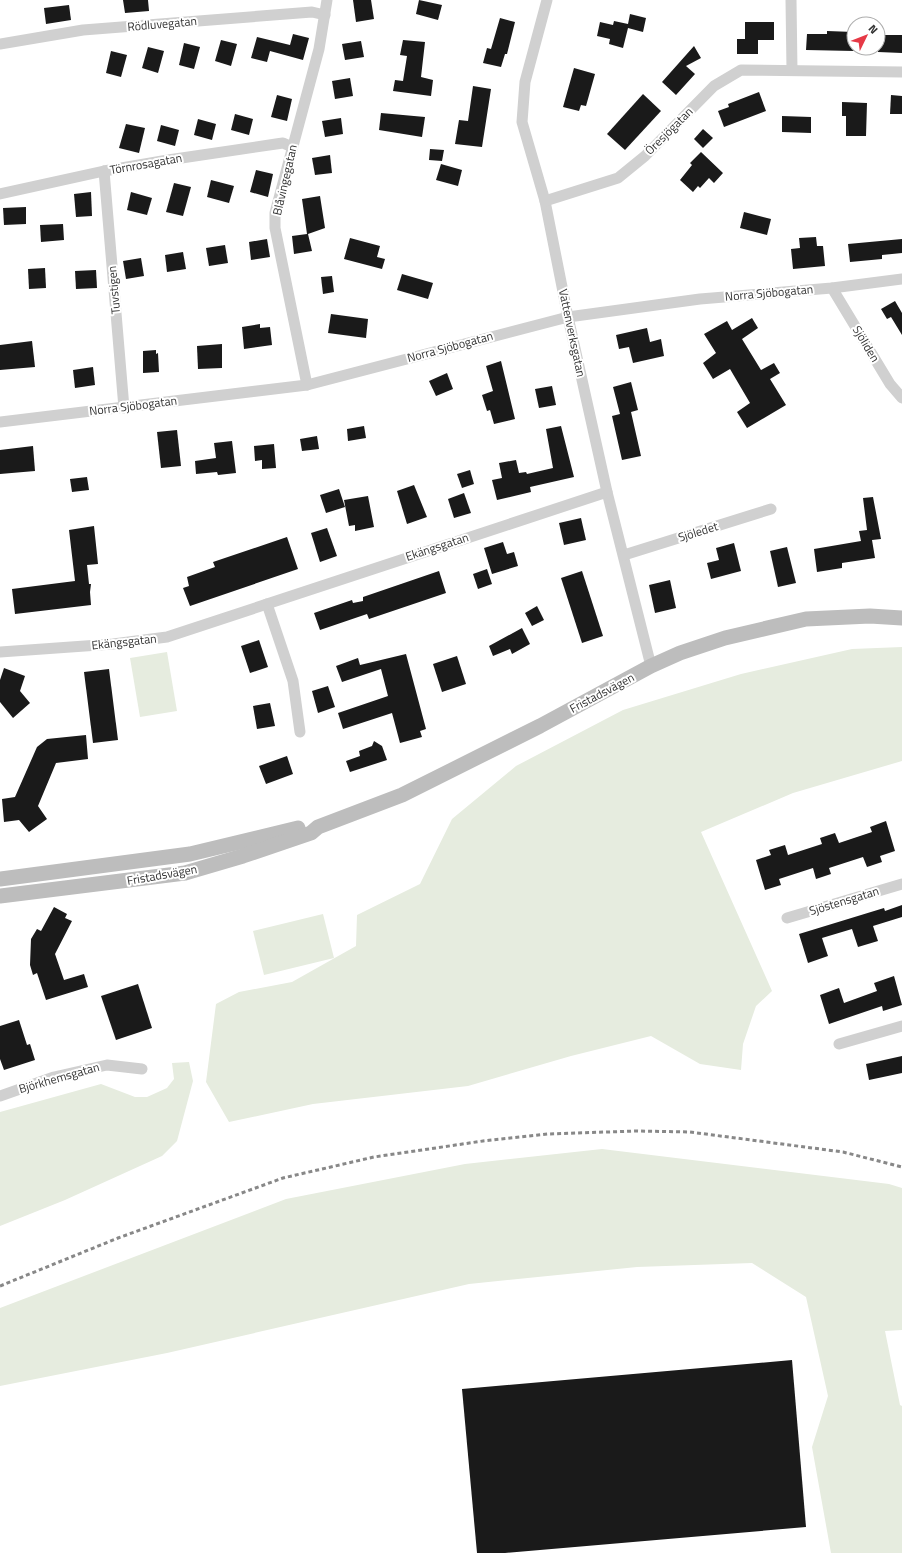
<svg xmlns="http://www.w3.org/2000/svg" width="902" height="1553" viewBox="0 0 902 1553" font-family="'Titillium Web',sans-serif">
<style>
.green{fill:#e6ecdf}
.building{fill:#1a1a1a}
.lines{fill:none;stroke-linecap:round;stroke-linejoin:round}
.street{stroke:#d0d0d0;stroke-width:11}
.secondary{stroke:#bdbdbd;stroke-width:15}
.rail{stroke:#888;stroke-width:3;stroke-dasharray:4 3;stroke-linecap:butt}
.labels{text-anchor:middle;stroke-width:4;stroke-linejoin:round;paint-order:stroke}
.street-label{font-size:12px;fill:#333;stroke:#fff}
</style>
<rect width="100%" height="100%" fill="#fff"/>
<g class="green">
<path d="M 902,647 L 902,761 L 793,793 L 701,832 L 772,991 L 756,1006 L 743,1044 L 741,1070 L 700,1064 L 651,1036 L 571,1056 L 468,1086 L 313,1104 L 229,1122 L 206,1082 L 216,1004 L 239,992 L 292,982 L 356,946 L 357,915 L 420,884 L 452,819 L 516,766 L 623,710 L 741,674 L 852,649 Z"/>
<path d="M 167,652 L 177,711 L 140,717 L 130,658 Z"/>
<path d="M 323,914 L 334,958 L 264,975 L 253,931 Z"/>
<path d="M 189,1062 L 193,1081 L 177,1141 L 162,1156 L 65,1200 L 0,1226 L 0,1112 L 101,1084 L 135,1097 L 147,1097 L 167,1088 L 174,1079 L 172,1063 Z"/>
<path d="M 602,1149 L 889,1184 L 902,1188 L 902,1330 L 885,1331 L 900,1405 L 902,1406 L 902,1553 L 831,1553 L 812,1447 L 828,1396 L 806,1297 L 752,1263 L 637,1267 L 469,1284 L 167,1353 L 0,1386 L 0,1308 L 286,1199 L 465,1164 Z"/>
</g>
<g class="building">
<path d="M 123,0 L 148,0 L 149,11 L 125,13 Z"/>
<path d="M 353,0 L 371,0 L 374,19 L 356,22 Z"/>
<path d="M 419,0 L 442,5 L 438,20 L 416,14 Z"/>
<path d="M 69,5 L 71,20 L 46,24 L 44,8 Z"/>
<path d="M 630,14 L 646,18 L 643,32 L 628,28 L 623,48 L 609,44 L 610,39 L 597,36 L 600,22 L 613,25 L 614,21 L 628,24 Z"/>
<path d="M 500,18 L 515,22 L 507,54 L 505,54 L 501,67 L 483,63 L 487,48 L 491,49 Z"/>
<path d="M 745,22 L 774,22 L 774,40 L 758,40 L 758,54 L 737,54 L 737,39 L 745,39 Z"/>
<path d="M 827,31 L 854,32 L 854,51 L 806,50 L 807,34 L 827,34 Z"/>
<path d="M 293,34 L 309,38 L 303,60 L 270,51 L 267,62 L 251,58 L 257,37 L 290,45 Z"/>
<path d="M 878,35 L 902,35 L 902,53 L 878,52 Z"/>
<path d="M 221,40 L 237,44 L 231,66 L 215,61 Z"/>
<path d="M 403,40 L 425,42 L 421,77 L 433,80 L 431,96 L 393,91 L 395,80 L 403,81 L 407,56 L 400,55 Z"/>
<path d="M 361,41 L 364,57 L 345,60 L 342,44 Z"/>
<path d="M 184,43 L 200,47 L 194,69 L 179,65 Z"/>
<path d="M 694,46 L 701,58 L 686,66 L 695,74 L 676,95 L 662,82 Z"/>
<path d="M 148,47 L 164,51 L 158,73 L 142,68 Z"/>
<path d="M 111,51 L 127,55 L 121,77 L 106,73 Z"/>
<path d="M 574,68 L 595,74 L 586,106 L 581,105 L 579,111 L 563,107 Z"/>
<path d="M 350,78 L 353,96 L 335,99 L 332,81 Z"/>
<path d="M 473,86 L 491,89 L 482,147 L 455,144 L 459,120 L 468,121 Z"/>
<path d="M 759,92 L 766,111 L 724,127 L 718,111 L 729,107 L 728,104 Z"/>
<path d="M 643,94 L 661,111 L 625,150 L 607,134 Z"/>
<path d="M 277,95 L 292,99 L 287,121 L 271,117 Z"/>
<path d="M 891,95 L 902,96 L 902,114 L 890,114 Z"/>
<path d="M 842,102 L 867,103 L 866,136 L 846,136 L 846,116 L 842,116 Z"/>
<path d="M 381,113 L 425,117 L 422,137 L 379,130 Z"/>
<path d="M 235,114 L 253,119 L 249,135 L 231,130 Z"/>
<path d="M 782,116 L 811,117 L 811,133 L 782,132 Z"/>
<path d="M 341,118 L 343,134 L 325,137 L 322,121 Z"/>
<path d="M 198,119 L 216,124 L 212,140 L 194,135 Z"/>
<path d="M 126,124 L 145,128 L 139,153 L 119,148 Z"/>
<path d="M 161,125 L 179,130 L 175,146 L 157,141 Z"/>
<path d="M 703,129 L 713,138 L 703,148 L 694,139 Z"/>
<path d="M 430,149 L 444,150 L 442,161 L 429,160 Z"/>
<path d="M 701,152 L 723,173 L 714,183 L 709,178 L 700,188 L 698,186 L 693,192 L 680,180 L 692,165 L 690,163 Z"/>
<path d="M 330,155 L 332,173 L 315,175 L 312,158 Z"/>
<path d="M 441,164 L 462,170 L 458,186 L 436,180 Z"/>
<path d="M 256,170 L 273,174 L 268,197 L 250,192 Z"/>
<path d="M 211,180 L 234,186 L 229,203 L 207,197 Z"/>
<path d="M 174,183 L 191,187 L 183,216 L 166,212 Z"/>
<path d="M 91,192 L 92,216 L 76,217 L 74,194 Z"/>
<path d="M 131,192 L 152,198 L 147,215 L 127,210 Z"/>
<path d="M 320,196 L 325,228 L 308,234 L 312,251 L 294,254 L 292,236 L 307,234 L 302,199 Z"/>
<path d="M 26,207 L 26,224 L 4,225 L 3,208 Z"/>
<path d="M 744,212 L 771,219 L 767,235 L 740,228 Z"/>
<path d="M 63,224 L 64,240 L 41,242 L 40,225 Z"/>
<path d="M 816,237 L 817,246 L 823,246 L 825,266 L 793,269 L 791,249 L 800,248 L 799,238 Z"/>
<path d="M 350,238 L 380,246 L 377,257 L 385,259 L 382,269 L 344,259 Z"/>
<path d="M 267,239 L 270,257 L 251,260 L 249,242 Z"/>
<path d="M 902,239 L 902,253 L 882,255 L 882,259 L 850,262 L 848,244 Z"/>
<path d="M 225,245 L 228,263 L 209,266 L 206,248 Z"/>
<path d="M 183,252 L 186,269 L 167,272 L 165,255 Z"/>
<path d="M 141,258 L 144,276 L 126,279 L 123,261 Z"/>
<path d="M 45,268 L 46,288 L 29,289 L 28,269 Z"/>
<path d="M 96,270 L 97,288 L 76,289 L 75,271 Z"/>
<path d="M 402,274 L 433,283 L 428,299 L 397,290 Z"/>
<path d="M 332,276 L 334,292 L 323,294 L 321,277 Z"/>
<path d="M 895,301 L 902,313 L 902,335 L 891,317 L 887,319 L 881,309 Z"/>
<path d="M 331,314 L 368,319 L 366,338 L 328,333 Z"/>
<path d="M 752,318 L 758,328 L 742,339 L 761,370 L 774,363 L 780,373 L 770,379 L 786,405 L 747,428 L 737,412 L 750,403 L 730,369 L 713,379 L 703,363 L 716,353 L 704,334 L 727,321 L 732,330 Z"/>
<path d="M 260,324 L 260,328 L 270,327 L 272,345 L 244,349 L 242,327 Z"/>
<path d="M 647,328 L 650,342 L 661,339 L 664,356 L 633,363 L 629,347 L 619,349 L 616,335 Z"/>
<path d="M 32,341 L 35,367 L 0,370 L 0,345 Z"/>
<path d="M 222,344 L 222,368 L 198,369 L 197,346 Z"/>
<path d="M 156,350 L 156,354 L 158,353 L 159,372 L 143,373 L 143,351 Z"/>
<path d="M 501,361 L 515,419 L 494,424 L 490,410 L 487,411 L 482,395 L 493,391 L 486,366 Z"/>
<path d="M 93,367 L 95,385 L 75,388 L 73,370 Z"/>
<path d="M 447,373 L 453,389 L 436,396 L 429,381 Z"/>
<path d="M 631,382 L 638,410 L 631,412 L 641,456 L 622,460 L 612,416 L 620,414 L 613,387 Z"/>
<path d="M 552,386 L 556,405 L 539,408 L 535,389 Z"/>
<path d="M 364,426 L 366,438 L 348,441 L 347,429 Z"/>
<path d="M 561,426 L 574,477 L 530,487 L 531,492 L 497,500 L 492,480 L 502,478 L 499,463 L 516,460 L 519,473 L 526,472 L 527,474 L 553,468 L 546,429 Z"/>
<path d="M 177,430 L 181,466 L 161,468 L 157,432 Z"/>
<path d="M 317,436 L 319,449 L 302,451 L 300,439 Z"/>
<path d="M 232,441 L 236,473 L 218,475 L 217,472 L 196,474 L 195,461 L 216,458 L 214,443 Z"/>
<path d="M 274,444 L 276,468 L 262,469 L 262,460 L 255,461 L 254,446 Z"/>
<path d="M 33,446 L 35,471 L 0,474 L 0,450 Z"/>
<path d="M 470,470 L 474,484 L 462,488 L 457,474 Z"/>
<path d="M 87,477 L 89,490 L 72,492 L 70,479 Z"/>
<path d="M 414,485 L 427,517 L 407,524 L 397,491 Z"/>
<path d="M 339,489 L 345,507 L 326,513 L 320,495 Z"/>
<path d="M 464,493 L 471,513 L 454,518 L 448,499 Z"/>
<path d="M 368,496 L 374,527 L 355,531 L 355,525 L 349,526 L 344,500 Z"/>
<path d="M 873,497 L 881,539 L 872,540 L 875,558 L 842,563 L 842,568 L 817,572 L 814,549 L 861,541 L 859,531 L 867,530 L 863,498 Z"/>
<path d="M 581,518 L 586,540 L 564,545 L 559,523 Z"/>
<path d="M 94,526 L 98,564 L 87,565 L 89,584 L 91,584 L 90,592 L 91,605 L 15,614 L 12,589 L 75,581 L 69,530 Z"/>
<path d="M 327,528 L 337,556 L 320,562 L 311,533 Z"/>
<path d="M 287,537 L 298,569 L 190,606 L 183,588 L 189,586 L 187,577 L 215,567 L 213,562 Z"/>
<path d="M 503,542 L 507,554 L 514,552 L 518,566 L 492,574 L 484,548 Z"/>
<path d="M 734,543 L 741,571 L 711,579 L 707,563 L 719,560 L 716,548 Z"/>
<path d="M 787,547 L 796,583 L 778,587 L 770,551 Z"/>
<path d="M 487,569 L 492,584 L 478,589 L 473,574 Z"/>
<path d="M 439,571 L 446,593 L 369,619 L 367,614 L 320,630 L 314,613 L 352,600 L 353,603 L 363,601 L 363,597 Z"/>
<path d="M 582,571 L 603,636 L 582,643 L 561,578 Z"/>
<path d="M 670,580 L 676,608 L 655,613 L 649,585 Z"/>
<path d="M 537,606 L 544,620 L 532,626 L 525,613 Z"/>
<path d="M 522,628 L 530,644 L 512,654 L 510,649 L 493,656 L 489,646 Z"/>
<path d="M 259,640 L 268,667 L 250,673 L 241,646 Z"/>
<path d="M 406,654 L 426,729 L 420,731 L 422,737 L 400,743 L 392,713 L 343,729 L 338,713 L 388,696 L 381,669 L 342,682 L 336,666 L 358,658 L 360,665 Z"/>
<path d="M 457,656 L 466,684 L 442,692 L 433,664 Z"/>
<path d="M 4,668 L 25,676 L 20,691 L 30,703 L 13,718 L 0,702 L 0,680 Z"/>
<path d="M 109,669 L 118,740 L 93,743 L 84,672 Z"/>
<path d="M 328,686 L 335,707 L 318,713 L 312,691 Z"/>
<path d="M 270,703 L 275,726 L 257,729 L 253,706 Z"/>
<path d="M 86,735 L 88,759 L 56,763 L 38,806 L 47,819 L 29,832 L 19,820 L 4,822 L 2,799 L 15,797 L 37,747 L 47,739 Z"/>
<path d="M 374,741 L 382,746 L 387,760 L 350,772 L 346,761 L 360,756 L 359,751 L 372,746 Z"/>
<path d="M 287,756 L 293,774 L 266,784 L 259,766 Z"/>
<path d="M 886,821 L 895,851 L 880,856 L 882,862 L 867,867 L 863,857 L 829,868 L 831,874 L 816,879 L 813,868 L 779,879 L 781,885 L 765,890 L 756,860 L 771,855 L 769,850 L 785,845 L 788,855 L 822,844 L 820,838 L 835,833 L 839,843 L 872,832 L 870,827 Z"/>
<path d="M 902,905 L 902,917 L 873,926 L 878,941 L 858,947 L 852,929 L 822,938 L 828,956 L 808,963 L 799,934 L 884,908 L 885,911 Z"/>
<path d="M 54,907 L 67,914 L 65,918 L 72,921 L 55,954 L 64,980 L 84,974 L 88,987 L 46,1000 L 37,973 L 33,975 L 30,965 L 31,939 L 37,929 L 41,931 Z"/>
<path d="M 894,976 L 902,1005 L 883,1011 L 882,1006 L 829,1024 L 820,995 L 839,988 L 844,1003 L 877,991 L 874,983 Z"/>
<path d="M 138,984 L 152,1028 L 116,1040 L 101,996 Z"/>
<path d="M 19,1020 L 27,1045 L 30,1044 L 35,1060 L 4,1070 L 0,1059 L 0,1026 Z"/>
<path d="M 902,1056 L 902,1073 L 869,1080 L 866,1064 Z"/>
<path d="M 792,1360 L 806,1527 L 505,1553 L 477,1553 L 462,1389 Z"/>
</g>
<g class="lines">
<g class="street">
<path d="M 547,0 L 525,82 L 522,122 L 545,201 L 568,317 L 607,492 L 651,666"/>
<path d="M 791,0 L 792,70"/>
<path d="M 0,44 L 83,30 L 312,12 L 325,15"/>
<path d="M 104,171 L 124,408"/>
<path d="M 0,194 L 104,171 L 168,160 L 276,144 L 283,143 L 292,147"/>
<path d="M 545,201 L 618,178 L 645,156 L 714,86 L 741,70 L 902,72"/>
<path d="M 832,288 L 890,384 L 902,398"/>
<path d="M 307,385 L 275,228 L 275,213 L 319,49 L 327,0"/>
<path d="M 0,422 L 307,385 L 568,317 L 700,299 L 832,288 L 902,279"/>
<path d="M 624,555 L 771,509"/>
<path d="M 267,604 L 293,681 L 300,732"/>
<path d="M 0,652 L 113,644 L 167,637 L 607,492"/>
<path d="M 787,918 L 902,884"/>
<path d="M 839,1044 L 902,1026"/>
<path d="M 0,1096 L 54,1077 L 107,1065 L 142,1069"/>
</g>
<g class="secondary">
<path d="M 0,879 L 190,854 L 298,828"/>
<path d="M 0,896 L 185,873 L 243,856 L 311,833 L 318,827 L 402,795 L 540,726 L 651,666 L 680,653 L 725,638 L 806,619 L 870,616 L 902,618"/>
</g>
<path class="rail" d="M 0,1286 L 118,1238 L 283,1178 L 374,1157 L 483,1141 L 548,1134 L 636,1131 L 690,1132 L 843,1152 L 902,1167"/>
</g>
<g class="labels">
<g class="street-label">
<text transform="translate(162 24) rotate(-5)" y="4">Rödluvegatan</text>
<text transform="translate(669 131) rotate(-45)" y="4">Öresjögatan</text>
<text transform="translate(146 164) rotate(-10)" y="4">Törnrosagatan</text>
<text transform="translate(285 180) rotate(-77)" y="4">Blåvingegatan</text>
<text transform="translate(114 290) rotate(-95)" y="4">Tuvstigen</text>
<text transform="translate(769 293) rotate(-5)" y="4">Norra Sjöbogatan</text>
<text transform="translate(572 333) rotate(78)" y="4">Vattenverksgatan</text>
<text transform="translate(866 344) rotate(59)" y="4">Sjöliden</text>
<text transform="translate(450 347) rotate(-15)" y="4">Norra Sjöbogatan</text>
<text transform="translate(133 406) rotate(-7)" y="4">Norra Sjöbogatan</text>
<text transform="translate(698 532) rotate(-17)" y="4">Sjöledet</text>
<text transform="translate(437 547) rotate(-18)" y="4">Ekängsgatan</text>
<text transform="translate(124 642) rotate(-6)" y="4">Ekängsgatan</text>
<text transform="translate(602 693) rotate(-28)" y="4">Fristadsvägen</text>
<text transform="translate(162 875) rotate(-10)" y="4">Fristadsvägen</text>
<text transform="translate(844 901) rotate(-17)" y="4">Sjöstensgatan</text>
<text transform="translate(59 1078) rotate(-16)" y="4">Björkhemsgatan</text>
</g>
</g>
<g transform="translate(866 36) rotate(47)"><circle r="19" fill="#ffffff" stroke="#adadad"/>
<path d="M0-3L7 15L0 10L-7 15Z" fill="#e63946"/>
<text y="-6" font-size="11" font-weight="bold" text-anchor="middle" fill="#333333">N</text>
</g>
</svg>
